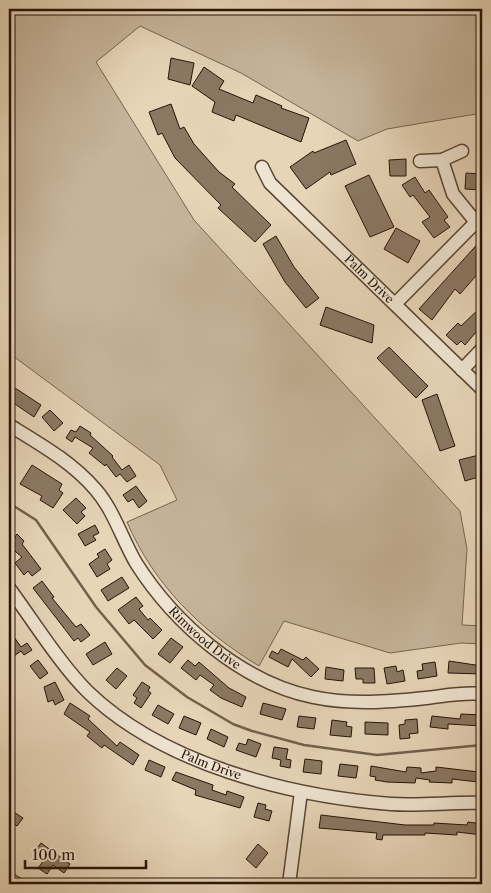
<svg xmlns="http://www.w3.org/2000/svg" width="491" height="893" viewBox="0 0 491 893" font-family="'Libre Caslon Text',serif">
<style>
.green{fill:#c6b49a;stroke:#766450}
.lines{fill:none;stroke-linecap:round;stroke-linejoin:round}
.stream{stroke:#73604c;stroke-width:2.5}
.building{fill:#8b7863;stroke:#271306}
.minor-casing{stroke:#574432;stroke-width:15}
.minor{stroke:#efe4d1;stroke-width:12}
.labels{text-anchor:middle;stroke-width:5;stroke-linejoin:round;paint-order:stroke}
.street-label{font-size:12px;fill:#271306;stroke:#efe4d1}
</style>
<rect width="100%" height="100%" fill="#e7d5b8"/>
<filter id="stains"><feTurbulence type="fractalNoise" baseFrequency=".004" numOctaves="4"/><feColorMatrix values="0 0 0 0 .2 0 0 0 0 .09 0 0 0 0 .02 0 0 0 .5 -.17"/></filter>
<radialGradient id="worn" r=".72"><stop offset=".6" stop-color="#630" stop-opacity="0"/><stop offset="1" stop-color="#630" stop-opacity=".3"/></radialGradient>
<path class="green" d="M 9,9 L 482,9 L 482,113 L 387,129 L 358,141 L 241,73 L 140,26 L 96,62 L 194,220 L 460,511 L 467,549 L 462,625 L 482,626 L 482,644 L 461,643 L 390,653 L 284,621 L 259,666 C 201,631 154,585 127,522 L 177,500 L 160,465 L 9,353 Z"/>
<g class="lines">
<path class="stream" d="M 9,503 L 36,520 L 96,607 L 145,665 L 187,697 L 233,724 L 252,731 L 304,745 L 377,755 L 482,745"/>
</g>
<g class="building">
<path d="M 171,58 L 194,63 L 190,85 L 168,79 Z"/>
<path d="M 204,67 L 224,81 L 219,89 L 253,103 L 256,95 L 282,106 L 281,108 L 309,118 L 301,142 L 236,115 L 234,121 L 212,112 L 215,102 L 192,86 Z"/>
<path d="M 171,104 L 180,129 L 184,127 L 194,144 L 219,172 L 235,184 L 232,187 L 271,225 L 255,242 L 218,208 L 221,205 L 175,158 L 162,133 L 158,135 L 149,112 Z"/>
<path d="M 346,140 L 356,164 L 331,175 L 330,172 L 306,189 L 290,167 L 313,151 L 314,153 Z"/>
<path d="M 406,159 L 406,176 L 390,176 L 389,160 Z"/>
<path d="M 466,173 L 482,174 L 482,190 L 465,189 Z"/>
<path d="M 369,175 L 394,227 L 370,237 L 345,186 Z"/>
<path d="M 415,177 L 425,193 L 429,190 L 448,217 L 444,220 L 450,227 L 434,238 L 422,222 L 430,217 L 413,195 L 410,197 L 402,185 Z"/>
<path d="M 396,228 L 420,241 L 408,263 L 384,249 Z"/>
<path d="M 276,236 L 294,267 L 319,298 L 306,308 L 285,282 L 263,244 Z"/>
<path d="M 482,239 L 482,269 L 460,294 L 455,289 L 432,320 L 419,309 Z"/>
<path d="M 482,306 L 482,325 L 465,345 L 461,341 L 457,345 L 446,335 L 458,323 L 461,326 Z"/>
<path d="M 326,307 L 374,325 L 372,343 L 320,325 Z"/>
<path d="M 389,347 L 428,386 L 416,398 L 377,358 Z"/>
<path d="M 9,384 L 41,405 L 34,417 L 9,400 Z"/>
<path d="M 437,394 L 455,446 L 440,451 L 422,400 Z"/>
<path d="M 50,410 L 63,423 L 54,431 L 42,417 Z"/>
<path d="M 80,426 L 91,433 L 90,435 L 113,456 L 112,457 L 122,470 L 129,465 L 136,476 L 127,482 L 120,474 L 116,477 L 106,464 L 105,466 L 89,453 L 93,448 L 75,437 L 72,442 L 66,438 L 71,430 L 76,432 Z"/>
<path d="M 479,455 L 482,476 L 465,481 L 459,460 Z"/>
<path d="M 32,465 L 62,484 L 59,490 L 63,493 L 53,508 L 40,500 L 42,496 L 20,484 Z"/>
<path d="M 136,486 L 147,501 L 139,508 L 133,499 L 128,502 L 123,495 Z"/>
<path d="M 76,498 L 86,508 L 81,512 L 85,516 L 77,524 L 63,510 Z"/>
<path d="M 95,525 L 99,533 L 93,536 L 96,540 L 85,546 L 78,534 Z"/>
<path d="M 17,534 L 24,541 L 22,544 L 41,569 L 32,576 L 28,571 L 24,575 L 15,563 L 22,557 L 9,546 Z"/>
<path d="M 105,549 L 112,560 L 107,564 L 110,569 L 97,577 L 89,564 L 99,557 L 97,554 Z"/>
<path d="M 122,577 L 129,588 L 108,601 L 101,590 Z"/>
<path d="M 42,581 L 54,597 L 52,598 L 76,627 L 81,624 L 90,635 L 81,642 L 78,638 L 74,641 L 33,588 Z"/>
<path d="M 136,597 L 143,606 L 139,609 L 148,620 L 150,618 L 162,630 L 153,639 L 134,620 L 129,624 L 118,610 Z"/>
<path d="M 9,630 L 21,647 L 27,643 L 32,650 L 24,655 L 21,651 L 14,656 L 9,649 Z"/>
<path d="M 171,638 L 183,647 L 170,663 L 158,654 Z"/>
<path d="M 105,642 L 112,654 L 93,665 L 86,654 Z"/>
<path d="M 281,649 L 303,660 L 306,657 L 319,669 L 311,677 L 292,659 L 288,667 L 269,657 L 272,651 L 278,654 Z"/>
<path d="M 38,660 L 48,673 L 40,679 L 30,666 Z"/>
<path d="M 188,660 L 195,666 L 199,662 L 229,688 L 246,697 L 242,707 L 221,698 L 210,690 L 214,685 L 200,675 L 196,680 L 181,668 Z"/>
<path d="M 449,661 L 482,666 L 482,674 L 448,673 Z"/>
<path d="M 435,662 L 437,676 L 418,679 L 417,671 L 423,670 L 422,664 Z"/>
<path d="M 396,666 L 397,672 L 403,670 L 405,681 L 387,684 L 384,668 Z"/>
<path d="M 326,667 L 344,670 L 343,681 L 325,679 Z"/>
<path d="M 117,668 L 127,676 L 116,689 L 106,680 Z"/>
<path d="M 355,668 L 374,668 L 375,683 L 363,683 L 363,679 L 356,679 Z"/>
<path d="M 55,682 L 64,700 L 55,705 L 53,700 L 48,702 L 44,687 Z"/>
<path d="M 142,682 L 150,687 L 148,691 L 151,693 L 141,708 L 134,703 L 137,698 L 133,695 Z"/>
<path d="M 70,703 L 90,716 L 88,719 L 117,746 L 120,742 L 139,755 L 133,765 L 104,745 L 102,748 L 87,736 L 90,732 L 64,714 Z"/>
<path d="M 263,703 L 286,709 L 282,720 L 260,714 Z"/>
<path d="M 158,705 L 174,714 L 168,724 L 152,715 Z"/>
<path d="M 461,714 L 482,715 L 482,726 L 448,724 L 448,729 L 430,727 L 432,716 L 460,719 Z"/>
<path d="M 184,716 L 201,723 L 196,735 L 179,728 Z"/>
<path d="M 299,716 L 316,718 L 314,729 L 297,727 Z"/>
<path d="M 417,719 L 418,733 L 409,734 L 410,738 L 400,739 L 399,725 L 405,724 L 405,720 Z"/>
<path d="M 332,720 L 347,722 L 346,726 L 352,727 L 351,737 L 330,735 Z"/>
<path d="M 365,722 L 388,723 L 388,735 L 365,734 Z"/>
<path d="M 211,729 L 228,737 L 224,747 L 207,739 Z"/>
<path d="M 248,739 L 261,744 L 256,757 L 236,750 L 239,743 L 246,745 Z"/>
<path d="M 274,747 L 288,749 L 286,759 L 291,760 L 290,768 L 280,766 L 281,760 L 272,758 Z"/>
<path d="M 305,759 L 322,761 L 321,774 L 303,772 Z"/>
<path d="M 149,760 L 165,767 L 161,777 L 145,770 Z"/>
<path d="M 340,764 L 358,766 L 356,778 L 338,776 Z"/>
<path d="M 371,766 L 406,772 L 407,767 L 421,768 L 421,773 L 436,771 L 436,767 L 479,772 L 478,782 L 452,779 L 452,783 L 429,782 L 430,780 L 416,778 L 415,783 L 387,782 L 375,780 L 376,777 L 370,776 Z"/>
<path d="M 176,772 L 213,785 L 212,790 L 226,795 L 227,791 L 244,797 L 240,808 L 195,795 L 196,790 L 172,780 Z"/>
<path d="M 258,803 L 266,805 L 265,809 L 272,811 L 269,821 L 254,817 Z"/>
<path d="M 9,809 L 23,818 L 17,826 L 9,820 Z"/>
<path d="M 321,815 L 405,825 L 434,825 L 434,823 L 467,825 L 468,822 L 482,824 L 482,835 L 457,832 L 457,835 L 425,833 L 425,835 L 383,835 L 382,840 L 376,839 L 377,833 L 319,828 Z"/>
<path d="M 41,843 L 70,864 L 64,873 L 53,865 L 47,874 L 38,868 L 45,859 L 34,852 Z"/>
<path d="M 258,844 L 268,853 L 256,868 L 246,859 Z"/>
</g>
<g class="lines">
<g class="minor-casing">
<g id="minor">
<path d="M 442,160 L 453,194 L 475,221"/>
<path d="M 420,161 L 442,160 L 462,151"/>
<path id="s1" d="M 262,167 L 270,183 L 482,389"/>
<path d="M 395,304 L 482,216"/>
<path d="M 462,370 L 482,349"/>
<path id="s2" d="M 9,425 C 40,444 72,462 96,490 C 114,511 122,539 136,563 C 174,623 241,682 313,697 C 351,705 388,702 426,698 C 444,696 463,692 482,694"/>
<path id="s3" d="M 9,588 C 32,619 60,664 87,691 C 162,764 289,796 391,804 C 421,806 452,802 482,803"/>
<path d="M 9,879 L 17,884"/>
<path d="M 289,884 L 301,792"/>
</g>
</g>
<use href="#minor" class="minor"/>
</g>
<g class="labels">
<g class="street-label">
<text dy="4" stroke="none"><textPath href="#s1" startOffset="156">Palm Drive</textPath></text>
<text dy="4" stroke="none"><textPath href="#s2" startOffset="295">Rimwood Drive</textPath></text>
<text dy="4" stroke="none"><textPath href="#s3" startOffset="275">Palm Drive</textPath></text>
</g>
</g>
<rect width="491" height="893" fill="none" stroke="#e7d5b8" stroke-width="30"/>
<rect x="10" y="10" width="471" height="873" fill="none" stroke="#271306" stroke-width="2.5"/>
<rect x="15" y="15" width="461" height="863" fill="none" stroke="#271306"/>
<path d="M25 860v8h121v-8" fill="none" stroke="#271306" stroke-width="2.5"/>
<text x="32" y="860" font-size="15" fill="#271306" stroke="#efe4d1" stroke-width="4" paint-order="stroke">100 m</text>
<rect width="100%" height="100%" filter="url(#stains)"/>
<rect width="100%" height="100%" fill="url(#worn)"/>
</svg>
